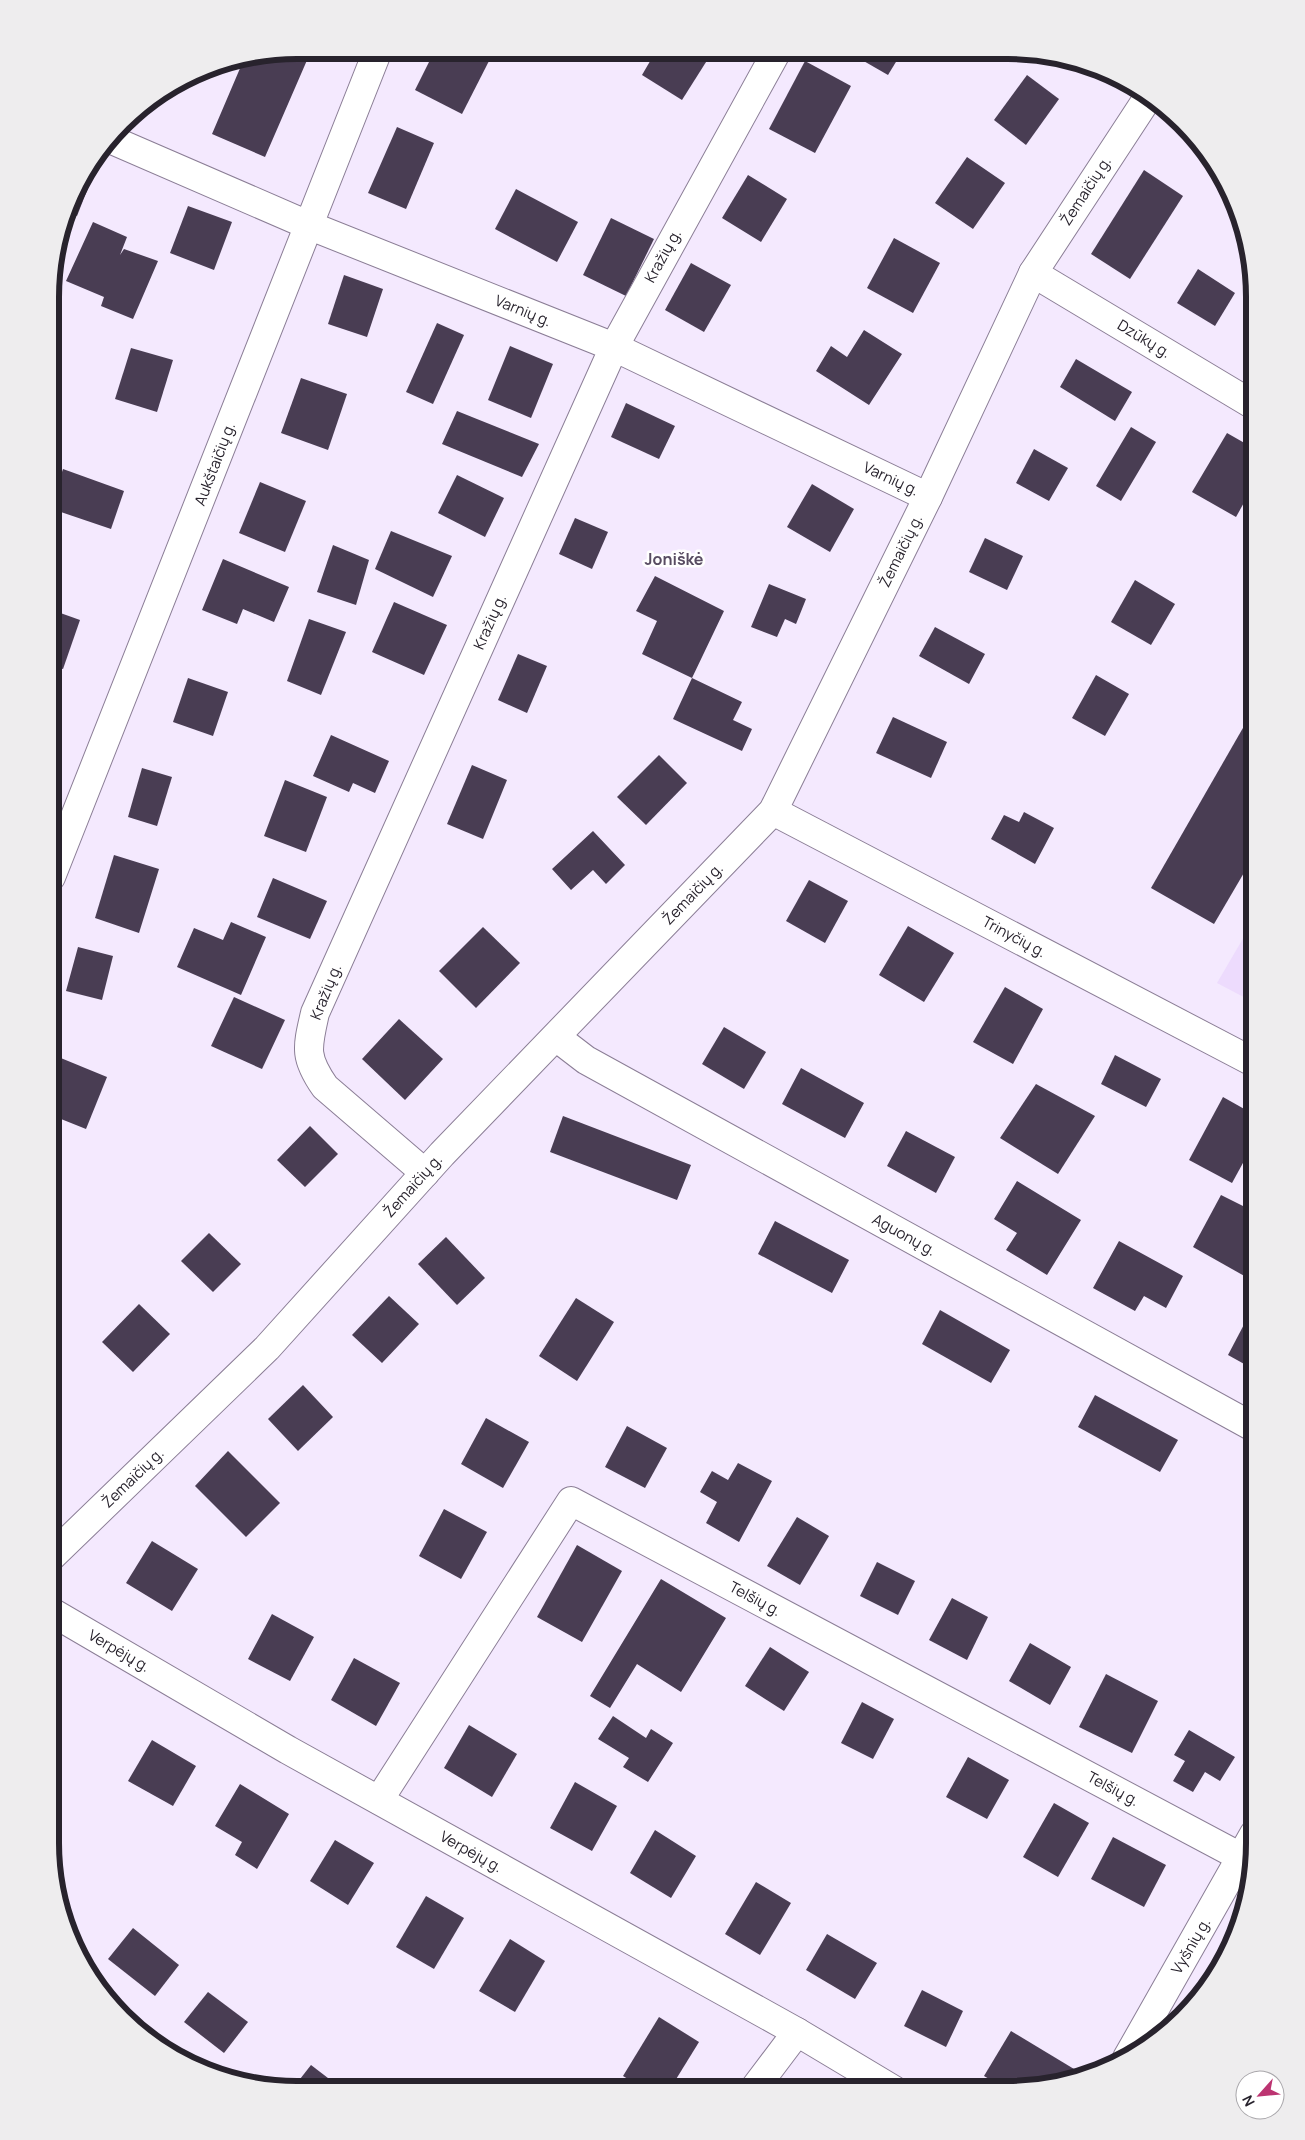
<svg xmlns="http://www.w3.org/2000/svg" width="1305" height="2140" viewBox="0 0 1305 2140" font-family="Manrope,sans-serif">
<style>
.built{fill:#eddbfd}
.building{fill:#493d53}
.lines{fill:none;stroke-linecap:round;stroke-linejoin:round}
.street-casing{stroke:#8b7e96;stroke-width:30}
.street{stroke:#fff;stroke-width:28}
.labels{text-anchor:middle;stroke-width:5;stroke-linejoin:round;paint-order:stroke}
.street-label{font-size:15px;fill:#28232d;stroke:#fff}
.neighbourhood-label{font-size:16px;font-weight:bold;fill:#584c62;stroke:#fff}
.rim{fill:none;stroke:#28232d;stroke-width:6}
</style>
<rect width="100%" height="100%" fill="#f4e9fe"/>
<path class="built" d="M 1255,918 L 1255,1003 L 1217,983 Z"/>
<g class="building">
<path d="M 296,50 L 311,51 L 265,157 L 212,134 L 241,66 L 234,62 Z"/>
<path d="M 435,50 L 473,51 L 490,59 L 462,114 L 415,90 Z"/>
<path d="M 656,51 L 713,51 L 682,100 L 642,75 Z"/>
<path d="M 848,52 L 902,52 L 888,75 Z"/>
<path d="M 805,61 L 851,86 L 815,153 L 769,129 Z"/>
<path d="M 1027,75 L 1059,99 L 1026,145 L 994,120 Z"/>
<path d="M 397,127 L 434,143 L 406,209 L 368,193 Z"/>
<path d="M 967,157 L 1005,183 L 973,229 L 935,203 Z"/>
<path d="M 94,164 L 97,165 L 77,216 L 68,212 L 76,187 Z"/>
<path d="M 1144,170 L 1183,196 L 1130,279 L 1091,254 Z"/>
<path d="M 748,175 L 787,199 L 761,242 L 722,218 Z"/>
<path d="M 516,189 L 578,222 L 557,262 L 495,229 Z"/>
<path d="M 188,206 L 232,222 L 214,270 L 170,253 Z"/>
<path d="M 611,218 L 654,239 L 626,296 L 583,275 Z"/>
<path d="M 93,222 L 127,237 L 120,255 L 124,249 L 158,261 L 133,319 L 101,306 L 104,297 L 66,281 Z"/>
<path d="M 894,238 L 940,263 L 913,313 L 867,288 Z"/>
<path d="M 691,263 L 731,285 L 704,332 L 665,310 Z"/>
<path d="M 1198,269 L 1235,293 L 1215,326 L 1177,303 Z"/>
<path d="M 344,275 L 383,289 L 367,337 L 328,324 Z"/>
<path d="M 437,323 L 464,335 L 433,404 L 406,392 Z"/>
<path d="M 864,330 L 902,354 L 869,405 L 816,371 L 831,346 L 847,357 Z"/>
<path d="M 510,346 L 553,364 L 531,418 L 488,400 Z"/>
<path d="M 131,348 L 173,360 L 157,412 L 115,399 Z"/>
<path d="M 1076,359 L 1132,392 L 1115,421 L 1060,387 Z"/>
<path d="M 301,378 L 347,394 L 328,450 L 281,433 Z"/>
<path d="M 626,403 L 675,426 L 659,459 L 611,437 Z"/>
<path d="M 457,411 L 539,444 L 522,477 L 442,444 Z"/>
<path d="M 1131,427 L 1156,442 L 1121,501 L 1096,486 Z"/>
<path d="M 1227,433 L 1255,449 L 1255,483 L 1236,517 L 1192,492 Z"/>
<path d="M 1034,449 L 1068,468 L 1049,501 L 1016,483 Z"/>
<path d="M 63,469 L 124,491 L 111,529 L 52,509 L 52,501 Z"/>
<path d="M 457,475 L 504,498 L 485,537 L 438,513 Z"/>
<path d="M 260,482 L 306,501 L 285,552 L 239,533 Z"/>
<path d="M 812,484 L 854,509 L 830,552 L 787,527 Z"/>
<path d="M 575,518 L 608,532 L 592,569 L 559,554 Z"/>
<path d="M 391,531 L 452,556 L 433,597 L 375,569 Z"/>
<path d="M 985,538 L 1023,556 L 1007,590 L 969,572 Z"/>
<path d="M 333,545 L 369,560 L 356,605 L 317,592 Z"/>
<path d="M 223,559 L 289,587 L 274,622 L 243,609 L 237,624 L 202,610 Z"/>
<path d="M 655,576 L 724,611 L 692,678 L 642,654 L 657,621 L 636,611 Z"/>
<path d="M 1135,580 L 1175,604 L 1151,645 L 1111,622 Z"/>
<path d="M 769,584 L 806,599 L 796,624 L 785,619 L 777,637 L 751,627 Z"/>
<path d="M 394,602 L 447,625 L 424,675 L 372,652 Z"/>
<path d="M 52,610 L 80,620 L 63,669 L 52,666 Z"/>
<path d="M 309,619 L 346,632 L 321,695 L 287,681 Z"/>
<path d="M 935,627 L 985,654 L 969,684 L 919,656 Z"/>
<path d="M 518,654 L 547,666 L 527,713 L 498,700 Z"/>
<path d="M 1096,675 L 1129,694 L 1105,736 L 1072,718 Z"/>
<path d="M 188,678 L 228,692 L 213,736 L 173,722 Z"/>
<path d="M 692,678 L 742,702 L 733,720 L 752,729 L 742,751 L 673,719 Z"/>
<path d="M 1255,707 L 1255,854 L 1214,924 L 1151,888 Z"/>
<path d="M 893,717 L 947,742 L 931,778 L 876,753 Z"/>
<path d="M 331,735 L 389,761 L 375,793 L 353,783 L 349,792 L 313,776 Z"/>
<path d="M 659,755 L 687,783 L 646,825 L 617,797 Z"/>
<path d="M 472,765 L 507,780 L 483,839 L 447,824 Z"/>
<path d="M 142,768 L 172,777 L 157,826 L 128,817 Z"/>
<path d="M 285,780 L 327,797 L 306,852 L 264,836 Z"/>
<path d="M 1024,812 L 1054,828 L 1035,864 L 991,839 L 1004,815 L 1019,822 Z"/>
<path d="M 593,831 L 625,865 L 606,884 L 593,870 L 571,890 L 552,869 Z"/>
<path d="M 114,855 L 159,869 L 139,933 L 95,918 Z"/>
<path d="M 273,878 L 327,901 L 310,939 L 257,917 Z"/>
<path d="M 809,880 L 848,901 L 825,943 L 786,921 Z"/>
<path d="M 231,922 L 266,937 L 241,995 L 177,967 L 194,928 L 223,940 Z"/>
<path d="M 908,926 L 954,953 L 924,1002 L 879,975 Z"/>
<path d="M 483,927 L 520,963 L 476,1008 L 439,971 Z"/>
<path d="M 78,947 L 113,956 L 102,1000 L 66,991 Z"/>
<path d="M 1005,987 L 1043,1009 L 1013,1064 L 973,1042 Z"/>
<path d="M 234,997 L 285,1020 L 262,1069 L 211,1046 Z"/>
<path d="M 399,1019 L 443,1059 L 405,1100 L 362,1059 Z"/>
<path d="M 724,1027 L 766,1052 L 744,1089 L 702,1064 Z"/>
<path d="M 51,1054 L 107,1077 L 86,1129 L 51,1115 Z"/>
<path d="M 1115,1055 L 1161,1079 L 1146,1107 L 1101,1084 Z"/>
<path d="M 801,1068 L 864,1103 L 845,1138 L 782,1104 Z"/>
<path d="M 1036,1084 L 1095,1116 L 1058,1174 L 1000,1138 Z"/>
<path d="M 1223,1097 L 1255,1115 L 1255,1141 L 1232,1183 L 1189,1160 Z"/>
<path d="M 563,1116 L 691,1165 L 677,1200 L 550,1152 Z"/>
<path d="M 310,1126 L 338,1154 L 305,1187 L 277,1160 Z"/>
<path d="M 906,1131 L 955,1157 L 936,1193 L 887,1166 Z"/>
<path d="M 1017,1181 L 1081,1220 L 1047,1275 L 1006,1250 L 1017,1233 L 994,1219 Z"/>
<path d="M 1221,1195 L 1255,1212 L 1255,1282 L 1193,1247 Z"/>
<path d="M 775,1221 L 849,1260 L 832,1293 L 758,1254 Z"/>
<path d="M 209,1233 L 241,1264 L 213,1292 L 181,1261 Z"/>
<path d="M 446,1237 L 485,1278 L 457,1305 L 418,1264 Z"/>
<path d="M 1119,1241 L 1183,1276 L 1166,1308 L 1144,1296 L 1135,1311 L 1093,1288 Z"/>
<path d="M 389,1296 L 419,1324 L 382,1363 L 352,1335 Z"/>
<path d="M 576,1298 L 614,1322 L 577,1381 L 539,1356 Z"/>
<path d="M 139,1304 L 170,1334 L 133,1372 L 102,1342 Z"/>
<path d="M 940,1310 L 1010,1350 L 991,1383 L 922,1344 Z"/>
<path d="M 1249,1315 L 1255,1318 L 1255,1370 L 1228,1355 Z"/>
<path d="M 303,1385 L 333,1417 L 298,1451 L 268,1419 Z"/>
<path d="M 1095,1395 L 1178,1440 L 1160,1472 L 1078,1427 Z"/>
<path d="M 486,1418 L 529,1442 L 503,1488 L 461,1464 Z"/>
<path d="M 627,1426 L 667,1448 L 645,1488 L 605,1467 Z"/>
<path d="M 228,1451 L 280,1503 L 246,1537 L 195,1486 Z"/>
<path d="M 738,1463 L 772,1481 L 739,1542 L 706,1523 L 717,1502 L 700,1492 L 712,1471 L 728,1480 Z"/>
<path d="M 1255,1501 L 1255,1528 L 1243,1522 Z"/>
<path d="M 444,1509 L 487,1532 L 461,1579 L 419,1556 Z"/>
<path d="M 797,1517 L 829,1536 L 800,1585 L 767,1566 Z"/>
<path d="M 152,1541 L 198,1569 L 172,1611 L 126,1583 Z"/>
<path d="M 577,1545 L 622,1571 L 582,1642 L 537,1617 Z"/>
<path d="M 877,1562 L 915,1581 L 898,1615 L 860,1596 Z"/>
<path d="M 661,1579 L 726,1618 L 681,1692 L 637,1664 L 610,1708 L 590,1696 Z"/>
<path d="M 952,1598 L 988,1617 L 967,1660 L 929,1640 Z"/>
<path d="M 272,1614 L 314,1637 L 290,1681 L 248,1659 Z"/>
<path d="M 1030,1643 L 1071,1667 L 1050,1705 L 1009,1681 Z"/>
<path d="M 770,1647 L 809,1672 L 784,1711 L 745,1686 Z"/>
<path d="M 354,1658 L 400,1683 L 376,1726 L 331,1700 Z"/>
<path d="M 1106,1674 L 1158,1701 L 1132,1753 L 1079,1727 Z"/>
<rect x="50" y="1678" width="7" height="47"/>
<path d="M 862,1702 L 894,1719 L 873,1759 L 841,1743 Z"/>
<path d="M 613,1716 L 646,1738 L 651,1729 L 673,1743 L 648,1782 L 623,1767 L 629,1758 L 598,1739 Z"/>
<path d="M 469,1725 L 517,1754 L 492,1797 L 444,1768 Z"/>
<path d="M 1189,1730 L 1235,1757 L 1220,1781 L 1205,1772 L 1193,1792 L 1173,1781 L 1185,1761 L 1174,1755 Z"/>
<path d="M 152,1740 L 196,1766 L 173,1806 L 128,1781 Z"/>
<path d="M 968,1757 L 1009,1780 L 987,1819 L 946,1797 Z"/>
<path d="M 575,1782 L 617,1806 L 592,1851 L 550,1828 Z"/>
<path d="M 240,1784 L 289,1814 L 257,1869 L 235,1855 L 242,1842 L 215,1826 Z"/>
<path d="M 1054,1803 L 1089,1823 L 1058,1877 L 1023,1857 Z"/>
<path d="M 655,1830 L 696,1856 L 671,1898 L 630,1873 Z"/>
<path d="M 1113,1837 L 1166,1865 L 1144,1907 L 1091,1879 Z"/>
<path d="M 335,1840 L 374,1863 L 348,1905 L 310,1881 Z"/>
<path d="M 756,1882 L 791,1903 L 760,1955 L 725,1934 Z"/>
<path d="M 426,1896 L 464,1918 L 434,1969 L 396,1947 Z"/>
<path d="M 133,1928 L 179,1965 L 155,1996 L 108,1959 Z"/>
<path d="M 827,1934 L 877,1963 L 855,1999 L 806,1970 Z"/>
<path d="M 510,1939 L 545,1961 L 515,2012 L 479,1991 Z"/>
<path d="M 922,1990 L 963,2011 L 946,2047 L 904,2026 Z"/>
<path d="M 208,1992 L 248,2022 L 224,2053 L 184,2022 Z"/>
<path d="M 659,2017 L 699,2042 L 670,2089 L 644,2089 L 623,2076 Z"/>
<path d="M 1011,2031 L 1079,2072 L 1076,2077 L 1008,2090 L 984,2076 Z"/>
<path d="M 311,2065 L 341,2088 L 293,2088 Z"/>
</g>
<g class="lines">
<g class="street-casing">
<g id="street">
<path d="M 112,140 L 308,225 L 614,347 L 928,497"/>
<path d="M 1033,273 L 1255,406"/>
<path d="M 773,811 L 1255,1063"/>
<path d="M 51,877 L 378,50"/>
<path d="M 556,1037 L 586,1060 L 1255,1428"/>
<path d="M 425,1173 L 325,1087 C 304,1057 307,1048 315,1013 L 614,347 L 777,51"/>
<path d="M 50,1558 L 267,1348 L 442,1154 L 773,811 L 928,497 L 1033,273 L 1149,96"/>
<path d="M 50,1611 L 288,1750 L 797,2032 L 894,2090"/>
<path d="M 379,1800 L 571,1501 L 1254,1864"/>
<path d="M 1127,2058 L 1254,1834"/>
<path d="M 754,2089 L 797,2032"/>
</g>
</g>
<use href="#street" class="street"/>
</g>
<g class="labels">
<g class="street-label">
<text transform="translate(1086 191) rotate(-57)" y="5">Žemaičių g.</text>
<text transform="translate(663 256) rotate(-61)" y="5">Kražių g.</text>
<text transform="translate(523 311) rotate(22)" y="5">Varnių g.</text>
<text transform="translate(1144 339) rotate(31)" y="5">Dzūkų g.</text>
<text transform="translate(215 464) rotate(-69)" y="5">Aukštaičių g.</text>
<text transform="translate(891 479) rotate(25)" y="5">Varnių g.</text>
<text transform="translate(901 551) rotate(-64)" y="5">Žemaičių g.</text>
<text transform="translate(490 622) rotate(-66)" y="5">Kražių g.</text>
<text transform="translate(693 894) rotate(-46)" y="5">Žemaičių g.</text>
<text transform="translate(1014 937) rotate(28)" y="5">Trinyčių g.</text>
<text transform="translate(326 992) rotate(-68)" y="5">Kražių g.</text>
<text transform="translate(413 1186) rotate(-48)" y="5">Žemaičių g.</text>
<text transform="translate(904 1235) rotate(29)" y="5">Aguonų g.</text>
<text transform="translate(133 1478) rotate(-44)" y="5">Žemaičių g.</text>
<text transform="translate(755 1599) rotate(28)" y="5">Telšių g.</text>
<text transform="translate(119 1651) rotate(30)" y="5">Verpėjų g.</text>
<text transform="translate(1113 1789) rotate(28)" y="5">Telšių g.</text>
<text transform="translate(471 1852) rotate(29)" y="5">Verpėjų g.</text>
<text transform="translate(1191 1946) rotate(-60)" y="5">Vyšnių g.</text>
</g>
<g class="neighbourhood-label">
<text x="674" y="565">Joniškė</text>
</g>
</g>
<path d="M0 0H1305V2140H0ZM297 59H1008A238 238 0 0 1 1246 297V1843A238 238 0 0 1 1008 2081H297A238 238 0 0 1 59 1843V297A238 238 0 0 1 297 59Z" fill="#eeedee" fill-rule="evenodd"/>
<path class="rim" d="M297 59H1008A238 238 0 0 1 1246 297V1843A238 238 0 0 1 1008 2081H297A238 238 0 0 1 59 1843V297A238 238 0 0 1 297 59Z"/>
<g transform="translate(1260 2095) rotate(243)"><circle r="24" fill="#ffffff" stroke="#a9a7ab"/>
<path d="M0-4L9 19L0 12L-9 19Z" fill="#bc3471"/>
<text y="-8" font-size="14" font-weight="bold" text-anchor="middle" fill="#28232d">N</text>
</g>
</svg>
